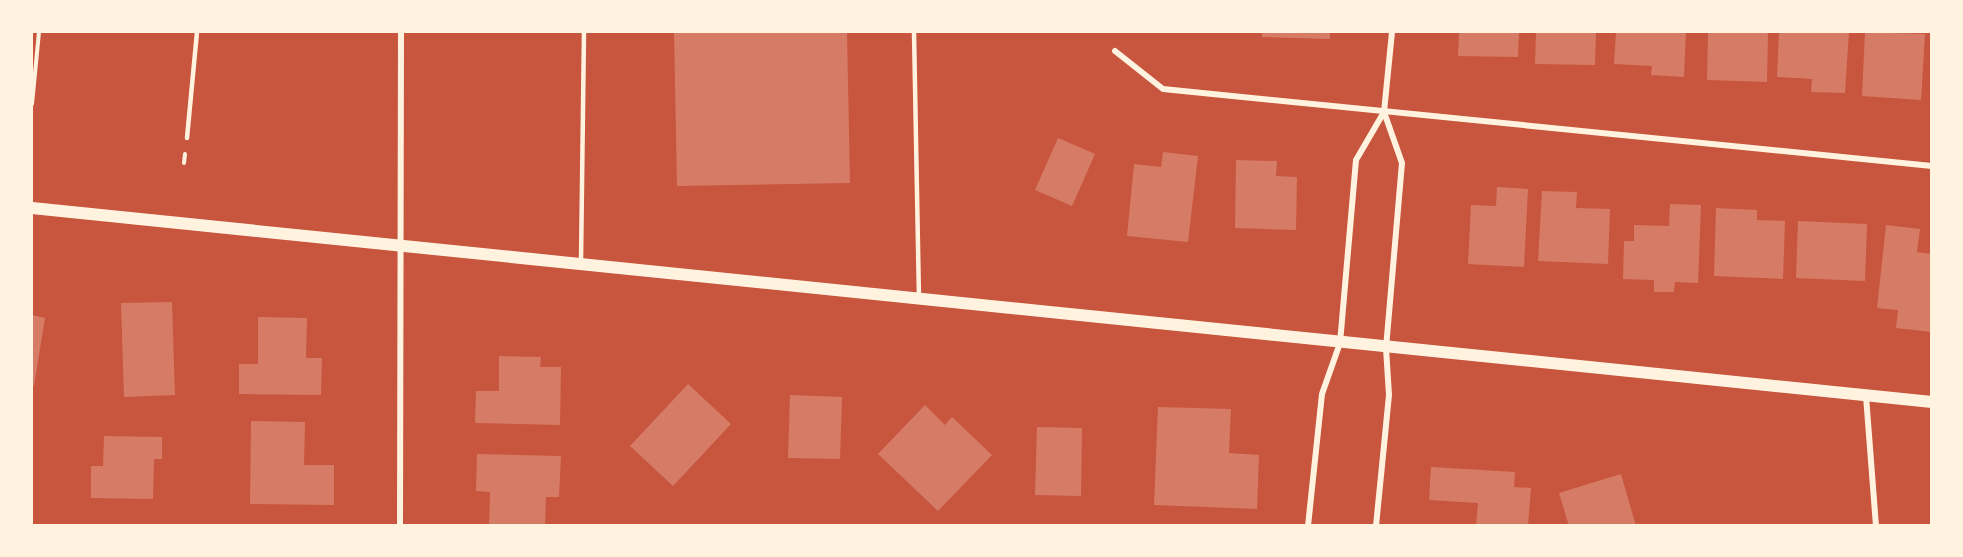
<svg xmlns="http://www.w3.org/2000/svg" width="1963" height="557" viewBox="0 0 1963 557" font-family="'Nunito Sans',sans-serif">
<style>
.building{fill:#d67c66}
.lines{fill:none;stroke-linecap:round;stroke-linejoin:round}
.path{stroke:#fff3e0;stroke-width:4}
.service{stroke:#fff3e0;stroke-width:4.5}
.minor{stroke:#fff3e0;stroke-width:6}
.secondary{stroke:#fff3e0;stroke-width:12}
</style>
<rect width="100%" height="100%" fill="#c8553d"/>
<g class="building">
<path d="M 674,32 L 847,32 L 850,183 L 677,186 Z"/>
<path d="M 1262,32 L 1330,32 L 1330,39 L 1262,37 Z"/>
<path d="M 1459,32 L 1519,32 L 1518,57 L 1458,56 Z"/>
<path d="M 1536,32 L 1596,32 L 1595,65 L 1535,64 Z"/>
<path d="M 1616,32 L 1686,32 L 1684,77 L 1651,75 L 1652,66 L 1614,64 Z"/>
<path d="M 1708,32 L 1768,32 L 1767,82 L 1707,80 Z"/>
<path d="M 1779,32 L 1849,32 L 1845,93 L 1811,92 L 1812,79 L 1777,77 Z"/>
<path d="M 1865,32 L 1925,34 L 1921,100 L 1862,96 Z"/>
<path d="M 1058,138 L 1095,154 L 1072,206 L 1035,190 Z"/>
<path d="M 1163,152 L 1198,156 L 1188,242 L 1127,236 L 1134,164 L 1161,167 Z"/>
<path d="M 1236,160 L 1277,161 L 1276,176 L 1297,177 L 1296,230 L 1235,228 Z"/>
<path d="M 1497,187 L 1528,189 L 1524,267 L 1468,264 L 1471,205 L 1496,206 Z"/>
<path d="M 1542,191 L 1577,192 L 1576,208 L 1610,209 L 1608,264 L 1538,261 Z"/>
<path d="M 1670,204 L 1701,205 L 1698,283 L 1675,282 L 1674,292 L 1654,292 L 1654,280 L 1623,279 L 1624,241 L 1634,241 L 1634,225 L 1669,226 Z"/>
<path d="M 1716,208 L 1757,210 L 1757,220 L 1785,221 L 1783,279 L 1714,276 Z"/>
<path d="M 1798,221 L 1867,224 L 1865,281 L 1796,278 Z"/>
<path d="M 1886,225 L 1920,229 L 1917,252 L 1932,254 L 1932,332 L 1896,328 L 1898,310 L 1877,308 Z"/>
<path d="M 172,302 L 175,395 L 124,397 L 121,303 Z"/>
<path d="M 32,315 L 45,318 L 34,386 L 32,385 Z"/>
<path d="M 258,317 L 307,318 L 306,358 L 322,358 L 321,395 L 239,394 L 239,364 L 258,364 Z"/>
<path d="M 499,356 L 541,357 L 540,367 L 561,367 L 560,425 L 475,423 L 476,391 L 499,391 Z"/>
<path d="M 688,384 L 731,424 L 673,486 L 630,446 Z"/>
<path d="M 790,395 L 842,397 L 840,459 L 788,458 Z"/>
<path d="M 925,405 L 945,425 L 952,417 L 992,455 L 938,511 L 878,454 Z"/>
<path d="M 1158,407 L 1231,409 L 1229,453 L 1259,455 L 1257,509 L 1154,505 Z"/>
<path d="M 251,421 L 305,422 L 304,465 L 334,465 L 334,505 L 250,504 Z"/>
<path d="M 1037,427 L 1082,428 L 1081,496 L 1035,495 Z"/>
<path d="M 104,436 L 162,437 L 162,459 L 154,459 L 153,499 L 91,498 L 91,466 L 103,466 Z"/>
<path d="M 477,454 L 561,456 L 559,497 L 546,497 L 545,526 L 489,526 L 490,492 L 476,491 Z"/>
<path d="M 1431,467 L 1515,472 L 1514,487 L 1531,488 L 1528,526 L 1476,526 L 1478,503 L 1429,500 Z"/>
<path d="M 1621,474 L 1636,526 L 1569,526 L 1559,493 Z"/>
</g>
<g class="lines">
<g class="path">
<path d="M 32,104 L 39,32"/>
<path d="M 184,163 L 185,154"/>
</g>
<g class="service">
<path d="M 914,32 L 919,299"/>
<path d="M 187,138 L 197,32"/>
<path d="M 581,262 L 584,32"/>
</g>
<g class="minor">
<path d="M 1115,51 L 1163,89 L 1932,166"/>
<path d="M 1866,396 L 1876,526"/>
<path d="M 400,526 L 401,32"/>
<path d="M 1308,526 L 1322,394 L 1340,343 L 1356,160 L 1384,112 L 1392,32"/>
<path d="M 1376,526 L 1389,395 L 1386,348 L 1402,163 L 1384,112"/>
</g>
<path class="secondary" d="M 32,208 L 1932,402"/>
</g>
<rect width="1963" height="557" fill="none" stroke="#fff3e0" stroke-width="66"/>
</svg>
